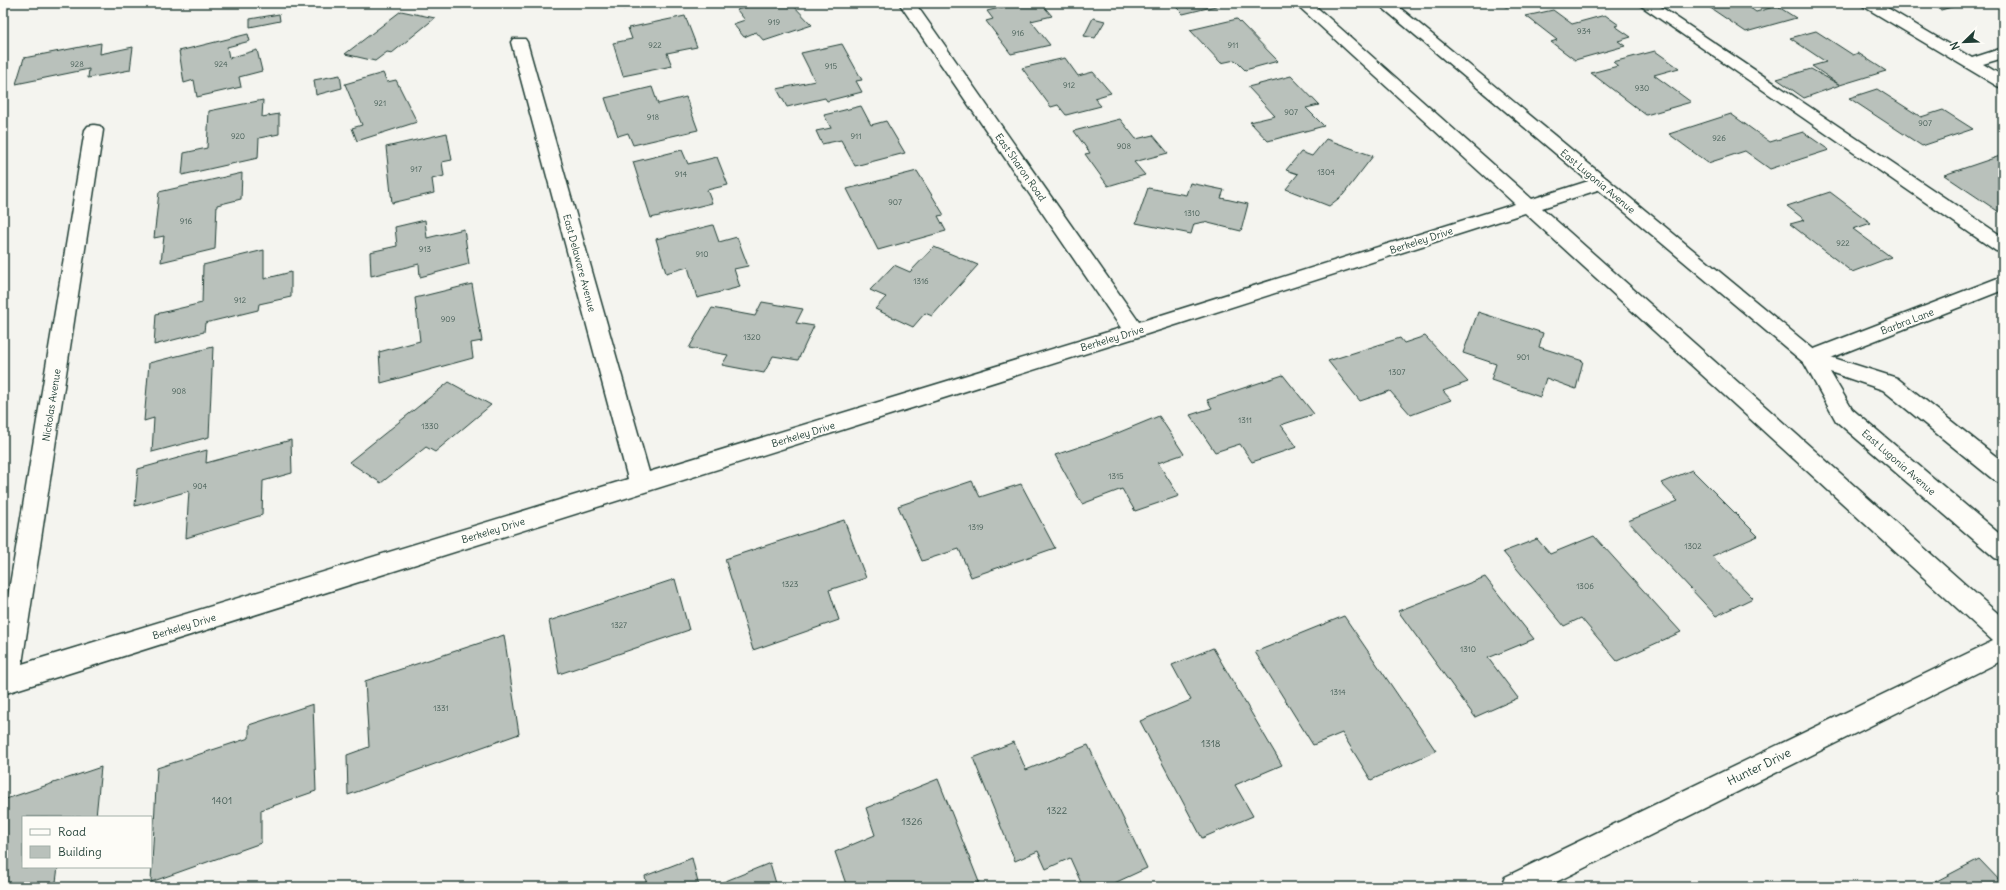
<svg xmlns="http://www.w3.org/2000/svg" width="2006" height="890" viewBox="0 0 2006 890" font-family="Delius,sans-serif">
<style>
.building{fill:#b9c1bb;stroke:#1f3d34}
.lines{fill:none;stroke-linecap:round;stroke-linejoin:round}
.service-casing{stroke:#1f3d34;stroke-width:3}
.minor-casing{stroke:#1f3d34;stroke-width:3}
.secondary-casing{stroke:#1f3d34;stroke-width:3}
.service{fill:#fdfcf7;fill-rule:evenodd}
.minor{fill:#fdfcf7;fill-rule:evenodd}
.secondary{fill:#fdfcf7;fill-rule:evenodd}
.labels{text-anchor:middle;stroke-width:4;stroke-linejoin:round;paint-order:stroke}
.number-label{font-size:8px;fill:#465e56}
.street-label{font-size:10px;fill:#1f3d34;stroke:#fdfcf7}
.near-number-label{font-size:10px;fill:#465e56}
.near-street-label{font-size:12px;fill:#1f3d34;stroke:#fdfcf7}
</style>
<rect width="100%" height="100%" fill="#f4f4ef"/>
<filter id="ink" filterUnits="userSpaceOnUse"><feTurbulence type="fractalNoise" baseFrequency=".025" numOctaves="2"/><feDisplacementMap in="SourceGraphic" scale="8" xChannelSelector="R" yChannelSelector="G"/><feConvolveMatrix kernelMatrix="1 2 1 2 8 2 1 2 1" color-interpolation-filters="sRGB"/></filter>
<g filter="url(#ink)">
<g class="building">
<path d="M 595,3 L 632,3 L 624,9 L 612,4 L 607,7 Z"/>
<path d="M 759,3 L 791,3 L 812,25 L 764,41 L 756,32 L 744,37 L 733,24 L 745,20 L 737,10 Z"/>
<path d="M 1020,3 L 1041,3 L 1052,16 L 1031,21 L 1050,45 L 1011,54 L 986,21 L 993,19 L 987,11 Z"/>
<path d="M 1172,3 L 1223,3 L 1224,4 L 1183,14 Z"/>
<path d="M 1500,3 L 1522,3 L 1506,7 Z"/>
<path d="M 1703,3 L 1743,3 L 1756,12 L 1777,6 L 1796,18 L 1746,32 Z"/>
<path d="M 1929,3 L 1966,3 L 1941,10 Z"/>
<path d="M 1553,10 L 1572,24 L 1605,15 L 1619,25 L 1615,26 L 1631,37 L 1618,41 L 1625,46 L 1575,60 L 1551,42 L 1557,40 L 1526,16 Z"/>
<path d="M 401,11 L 435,18 L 392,53 L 387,52 L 375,61 L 345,54 Z"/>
<path d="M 279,14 L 280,21 L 250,27 L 250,19 Z"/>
<path d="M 685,16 L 697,47 L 667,53 L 672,66 L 623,76 L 613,43 L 632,39 L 628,28 Z"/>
<path d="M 1093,18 L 1105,21 L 1095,38 L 1084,36 Z"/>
<path d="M 1237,19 L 1278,61 L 1245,70 L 1235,60 L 1221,63 L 1190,30 Z"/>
<path d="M 1816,31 L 1853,55 L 1858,53 L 1886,71 L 1840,85 L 1812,66 L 1826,62 L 1790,38 Z"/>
<path d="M 248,34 L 250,41 L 227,47 L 229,58 L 257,50 L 262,71 L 239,77 L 241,87 L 197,97 L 194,80 L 184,83 L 179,51 Z"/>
<path d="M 101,43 L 100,54 L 133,47 L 130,70 L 88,78 L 89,69 L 16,84 L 24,58 Z"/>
<path d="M 842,44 L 862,80 L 856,81 L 862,92 L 827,101 L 825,98 L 787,107 L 777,89 L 815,81 L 801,53 Z"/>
<path d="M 1655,51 L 1679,68 L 1654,75 L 1691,102 L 1646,115 L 1591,73 L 1618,66 L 1613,62 Z"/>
<path d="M 1065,58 L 1078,76 L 1093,72 L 1111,93 L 1094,98 L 1101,106 L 1066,115 L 1058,105 L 1051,107 L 1022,68 Z"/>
<path d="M 1811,69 L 1840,85 L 1804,98 L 1777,79 Z"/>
<path d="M 383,73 L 387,82 L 396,80 L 417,122 L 357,141 L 352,128 L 362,125 L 345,84 Z"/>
<path d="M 340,75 L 342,88 L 316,95 L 314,80 Z"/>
<path d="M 1291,76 L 1319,105 L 1306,108 L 1324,126 L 1268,141 L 1250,122 L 1275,116 L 1248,87 Z"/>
<path d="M 652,87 L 658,104 L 686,97 L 698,130 L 633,145 L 628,133 L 618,136 L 605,98 Z"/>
<path d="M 1877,89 L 1921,117 L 1943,110 L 1973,129 L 1922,146 L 1849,98 Z"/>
<path d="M 263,100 L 262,117 L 279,114 L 279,134 L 259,138 L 258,158 L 182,175 L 184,153 L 207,148 L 209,111 Z"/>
<path d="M 861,106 L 871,125 L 886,121 L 905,153 L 855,166 L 841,140 L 822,144 L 816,131 L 831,128 L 824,115 Z"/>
<path d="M 1731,114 L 1770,142 L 1803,132 L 1829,150 L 1770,169 L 1745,151 L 1708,163 L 1669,134 Z"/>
<path d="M 1120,119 L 1136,139 L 1153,135 L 1168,153 L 1134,162 L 1145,175 L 1108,186 L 1085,154 L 1090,153 L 1074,131 Z"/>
<path d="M 447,133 L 452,160 L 442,162 L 444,176 L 432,179 L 434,193 L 392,203 L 386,147 Z"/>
<path d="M 1326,139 L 1373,156 L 1343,195 L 1329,206 L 1286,189 L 1298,174 L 1286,170 L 1301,152 L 1312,156 Z"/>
<path d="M 682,150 L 688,164 L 717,157 L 728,185 L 707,190 L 712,203 L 651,218 L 633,162 Z"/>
<path d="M 2003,155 L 2003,210 L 1999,212 L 1944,175 Z"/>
<path d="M 917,171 L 944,215 L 938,216 L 946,231 L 878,250 L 847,189 Z"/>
<path d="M 242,173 L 241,199 L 217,205 L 215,249 L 161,262 L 164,236 L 154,238 L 159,192 Z"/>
<path d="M 1190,183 L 1224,190 L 1221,198 L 1248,204 L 1241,231 L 1204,222 L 1194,224 L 1191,234 L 1136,223 L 1148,188 L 1186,195 Z"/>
<path d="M 1830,192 L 1871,223 L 1853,229 L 1891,257 L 1852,272 L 1790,224 L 1805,220 L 1787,206 Z"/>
<path d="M 425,220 L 427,238 L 464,229 L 469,264 L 420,277 L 419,264 L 371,276 L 370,252 L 397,246 L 395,227 Z"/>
<path d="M 713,225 L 719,242 L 737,237 L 748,266 L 734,269 L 740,287 L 697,298 L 688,267 L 666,273 L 656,239 Z"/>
<path d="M 934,247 L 978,265 L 932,316 L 925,313 L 913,327 L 875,309 L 886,297 L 870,290 L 894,265 L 910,272 Z"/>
<path d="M 264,250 L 264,279 L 291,272 L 291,297 L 259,304 L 258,310 L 205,323 L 204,332 L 154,345 L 156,314 L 202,303 L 203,265 Z"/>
<path d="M 472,284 L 482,341 L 471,343 L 473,358 L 381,383 L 379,352 L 420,341 L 415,298 Z"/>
<path d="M 762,302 L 803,309 L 796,323 L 814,326 L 798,360 L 773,356 L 764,373 L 722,365 L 728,355 L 689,348 L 712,308 L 755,316 Z"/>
<path d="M 1478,312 L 1543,333 L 1539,347 L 1583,361 L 1576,389 L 1546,378 L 1540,397 L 1491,380 L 1496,364 L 1463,353 Z"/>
<path d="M 1425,336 L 1468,382 L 1443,391 L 1451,400 L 1411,415 L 1390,391 L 1360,401 L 1328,361 L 1400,338 L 1404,343 Z"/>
<path d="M 213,347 L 209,437 L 152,452 L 154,418 L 144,421 L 149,363 Z"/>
<path d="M 1283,375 L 1314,414 L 1281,425 L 1297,447 L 1252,462 L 1240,444 L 1215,452 L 1190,415 L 1212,408 L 1207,400 Z"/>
<path d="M 449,382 L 491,405 L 435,452 L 426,447 L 381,483 L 349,462 Z"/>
<path d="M 1159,416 L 1184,454 L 1158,463 L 1179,496 L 1135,511 L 1122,489 L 1082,504 L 1055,455 L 1103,439 Z"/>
<path d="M 291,440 L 292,473 L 263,481 L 262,515 L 186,538 L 189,491 L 135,506 L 138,469 L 207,450 L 206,463 Z"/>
<path d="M 1692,470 L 1758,536 L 1712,556 L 1753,598 L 1716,616 L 1628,521 L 1678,501 L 1661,483 Z"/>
<path d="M 972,481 L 980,497 L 1021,484 L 1055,548 L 971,577 L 959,549 L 922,561 L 898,506 Z"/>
<path d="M 844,520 L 866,578 L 829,590 L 839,620 L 753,650 L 725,559 Z"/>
<path d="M 1594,536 L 1681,632 L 1617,661 L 1581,618 L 1564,626 L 1503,552 L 1537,539 L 1550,554 Z"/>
<path d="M 1485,577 L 1534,639 L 1488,658 L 1518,698 L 1475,717 L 1398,611 Z"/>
<path d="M 675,579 L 689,630 L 559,674 L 549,621 Z"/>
<path d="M 1344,616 L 1436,751 L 1371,780 L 1342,733 L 1313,745 L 1255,652 Z"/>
<path d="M 504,635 L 519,734 L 348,795 L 347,755 L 369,747 L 365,681 Z"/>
<path d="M 1213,648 L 1282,765 L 1235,785 L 1253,816 L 1202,838 L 1140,721 L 1191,700 L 1172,665 Z"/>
<path d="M 313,704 L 316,791 L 261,810 L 261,843 L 151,882 L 157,768 L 249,738 L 249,725 Z"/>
<path d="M 1014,742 L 1026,770 L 1088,745 L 1147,868 L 1106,887 L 1083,887 L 1070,858 L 1046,869 L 1038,851 L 1015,861 L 973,758 Z"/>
<path d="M 101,767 L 96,817 L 23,817 L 23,867 L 58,867 L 56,882 L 42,887 L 3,887 L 3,800 Z"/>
<path d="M 938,779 L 979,882 L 968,887 L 847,887 L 835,852 L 875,835 L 866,808 Z"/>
<path d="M 692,858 L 699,887 L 647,887 L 645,876 Z"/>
<path d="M 1979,859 L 2003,884 L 2003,887 L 1934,887 L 1931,884 Z"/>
<path d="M 770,863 L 777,887 L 711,887 Z"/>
</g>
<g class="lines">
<g class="service-casing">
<path id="service" d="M 1637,3 L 1655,3 L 2003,237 L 2003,252 L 1996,251 Z"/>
</g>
<g class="minor-casing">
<g id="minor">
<path d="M 899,3 L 915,3 L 1139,322 L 1515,204 L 1295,3 L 1312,3 L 1532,199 L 1601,177 L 1607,179 L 1610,183 L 1607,187 L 1542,208 L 2003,618 L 2003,660 L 1546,887 L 1501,887 L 1505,877 L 1993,641 L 1525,213 L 1141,336 L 3,694 L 3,627 L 85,130 L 88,126 L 94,125 L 100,126 L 103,130 L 22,664 L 628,479 L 511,42 L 513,39 L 525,39 L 527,42 L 649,472 L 1121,328 Z"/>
<path d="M 1860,3 L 1879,3 L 1972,58 L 2003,48 L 2003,58 L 1983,64 L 2003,76 L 2003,88 L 1997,86 L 1863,6 Z"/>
<path d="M 2003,276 L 2003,290 L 1818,363 L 1811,366 L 1804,363 L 1801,358 L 1804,353 Z"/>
</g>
</g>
<g class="secondary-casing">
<path id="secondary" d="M 1377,3 L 1394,3 L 1818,353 L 1897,378 L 2003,462 L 2003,484 L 1995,481 L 1883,390 L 1830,372 L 1852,409 L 2003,537 L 2003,561 L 1995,558 L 1836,421 L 1804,363 Z"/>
</g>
<use href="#service" class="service"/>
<use href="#minor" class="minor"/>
<use href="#secondary" class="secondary"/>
</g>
</g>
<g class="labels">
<g class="number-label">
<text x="774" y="25">919</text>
<text x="1584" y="34">934</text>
<text x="1018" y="36">916</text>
<text x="655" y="48">922</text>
<text x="1233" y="48">911</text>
<text x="77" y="67">928</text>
<text x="221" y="67">924</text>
<text x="831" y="69">915</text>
<text x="1069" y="88">912</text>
<text x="1642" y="91">930</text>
<text x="380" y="106">921</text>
<text x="1291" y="115">907</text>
<text x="653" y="120">918</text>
<text x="1925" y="126">907</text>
<text x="238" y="139">920</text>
<text x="856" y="139">911</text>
<text x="1719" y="141">926</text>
<text x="1124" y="149">908</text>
<text x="416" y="172">917</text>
<text x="1326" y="175">1304</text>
<text x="681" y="177">914</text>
<text x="895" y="205">907</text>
<text x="1192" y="216">1310</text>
<text x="186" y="224">916</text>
<text x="1843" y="246">922</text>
<text x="425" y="252">913</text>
<text x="702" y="257">910</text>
<text x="921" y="284">1316</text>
<text x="240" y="303">912</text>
<text x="448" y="322">909</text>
<text x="752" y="340">1320</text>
<text x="1523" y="360">901</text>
<text x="1397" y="375">1307</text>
<text x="179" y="394">908</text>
<text x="1245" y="423">1311</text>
<text x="430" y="429">1330</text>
<text x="1116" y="479">1315</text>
<text x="200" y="489">904</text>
<text x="976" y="530">1319</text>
<text x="1693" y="549">1302</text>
<text x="790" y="587">1323</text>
<text x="1585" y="589">1306</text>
<text x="619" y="628">1327</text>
<text x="1468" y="652">1310</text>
<text x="1338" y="695">1314</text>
<text x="441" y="711">1331</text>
</g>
<g class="street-label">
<text transform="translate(1021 167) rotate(55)" y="4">East Sharon Road</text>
<text transform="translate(1598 181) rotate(40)" y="4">East Lugonia Avenue</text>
<text transform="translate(1421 240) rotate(-18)" y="4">Berkeley Drive</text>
<text transform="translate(580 263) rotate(75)" y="4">East Delaware Avenue</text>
<text transform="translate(1907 321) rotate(-21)" y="4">Barbra Lane</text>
<text transform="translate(1112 338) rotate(-17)" y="4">Berkeley Drive</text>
<text transform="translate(51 405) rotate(-81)" y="4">Nickolas Avenue</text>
<text transform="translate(803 434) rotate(-17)" y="4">Berkeley Drive</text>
<text transform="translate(1899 462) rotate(41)" y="4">East Lugonia Avenue</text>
<text transform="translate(493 530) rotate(-17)" y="4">Berkeley Drive</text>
<text transform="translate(184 626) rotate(-17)" y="4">Berkeley Drive</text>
</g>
<g class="near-number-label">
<text x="1211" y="747">1318</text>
<text x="222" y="804">1401</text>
<text x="1057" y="814">1322</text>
<text x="912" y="825">1326</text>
</g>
<g class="near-street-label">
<text transform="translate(1759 767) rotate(-26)" y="4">Hunter Drive</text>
</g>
</g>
<rect width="2006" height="890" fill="none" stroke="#fdfcf7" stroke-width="16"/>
<rect x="8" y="8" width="1990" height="874" fill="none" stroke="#1f3d34" stroke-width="1.5" filter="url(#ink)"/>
<rect x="22" y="816" width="130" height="52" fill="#fdfcf7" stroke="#a4b0a9"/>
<rect x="30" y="829" width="20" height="6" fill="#fdfcf7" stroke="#a4b0a9"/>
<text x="58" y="836" font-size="12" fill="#1f3d34">Road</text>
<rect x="30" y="846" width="20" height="12" fill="#b9c1bb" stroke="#a4b0a9"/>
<text x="58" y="856" font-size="12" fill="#1f3d34">Building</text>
<g transform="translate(1964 42) rotate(247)" stroke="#fdfcf7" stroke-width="3" paint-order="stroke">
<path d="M0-3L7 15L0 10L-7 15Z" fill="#1f3d34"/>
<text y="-6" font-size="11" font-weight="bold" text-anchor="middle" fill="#1f3d34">N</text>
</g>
</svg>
